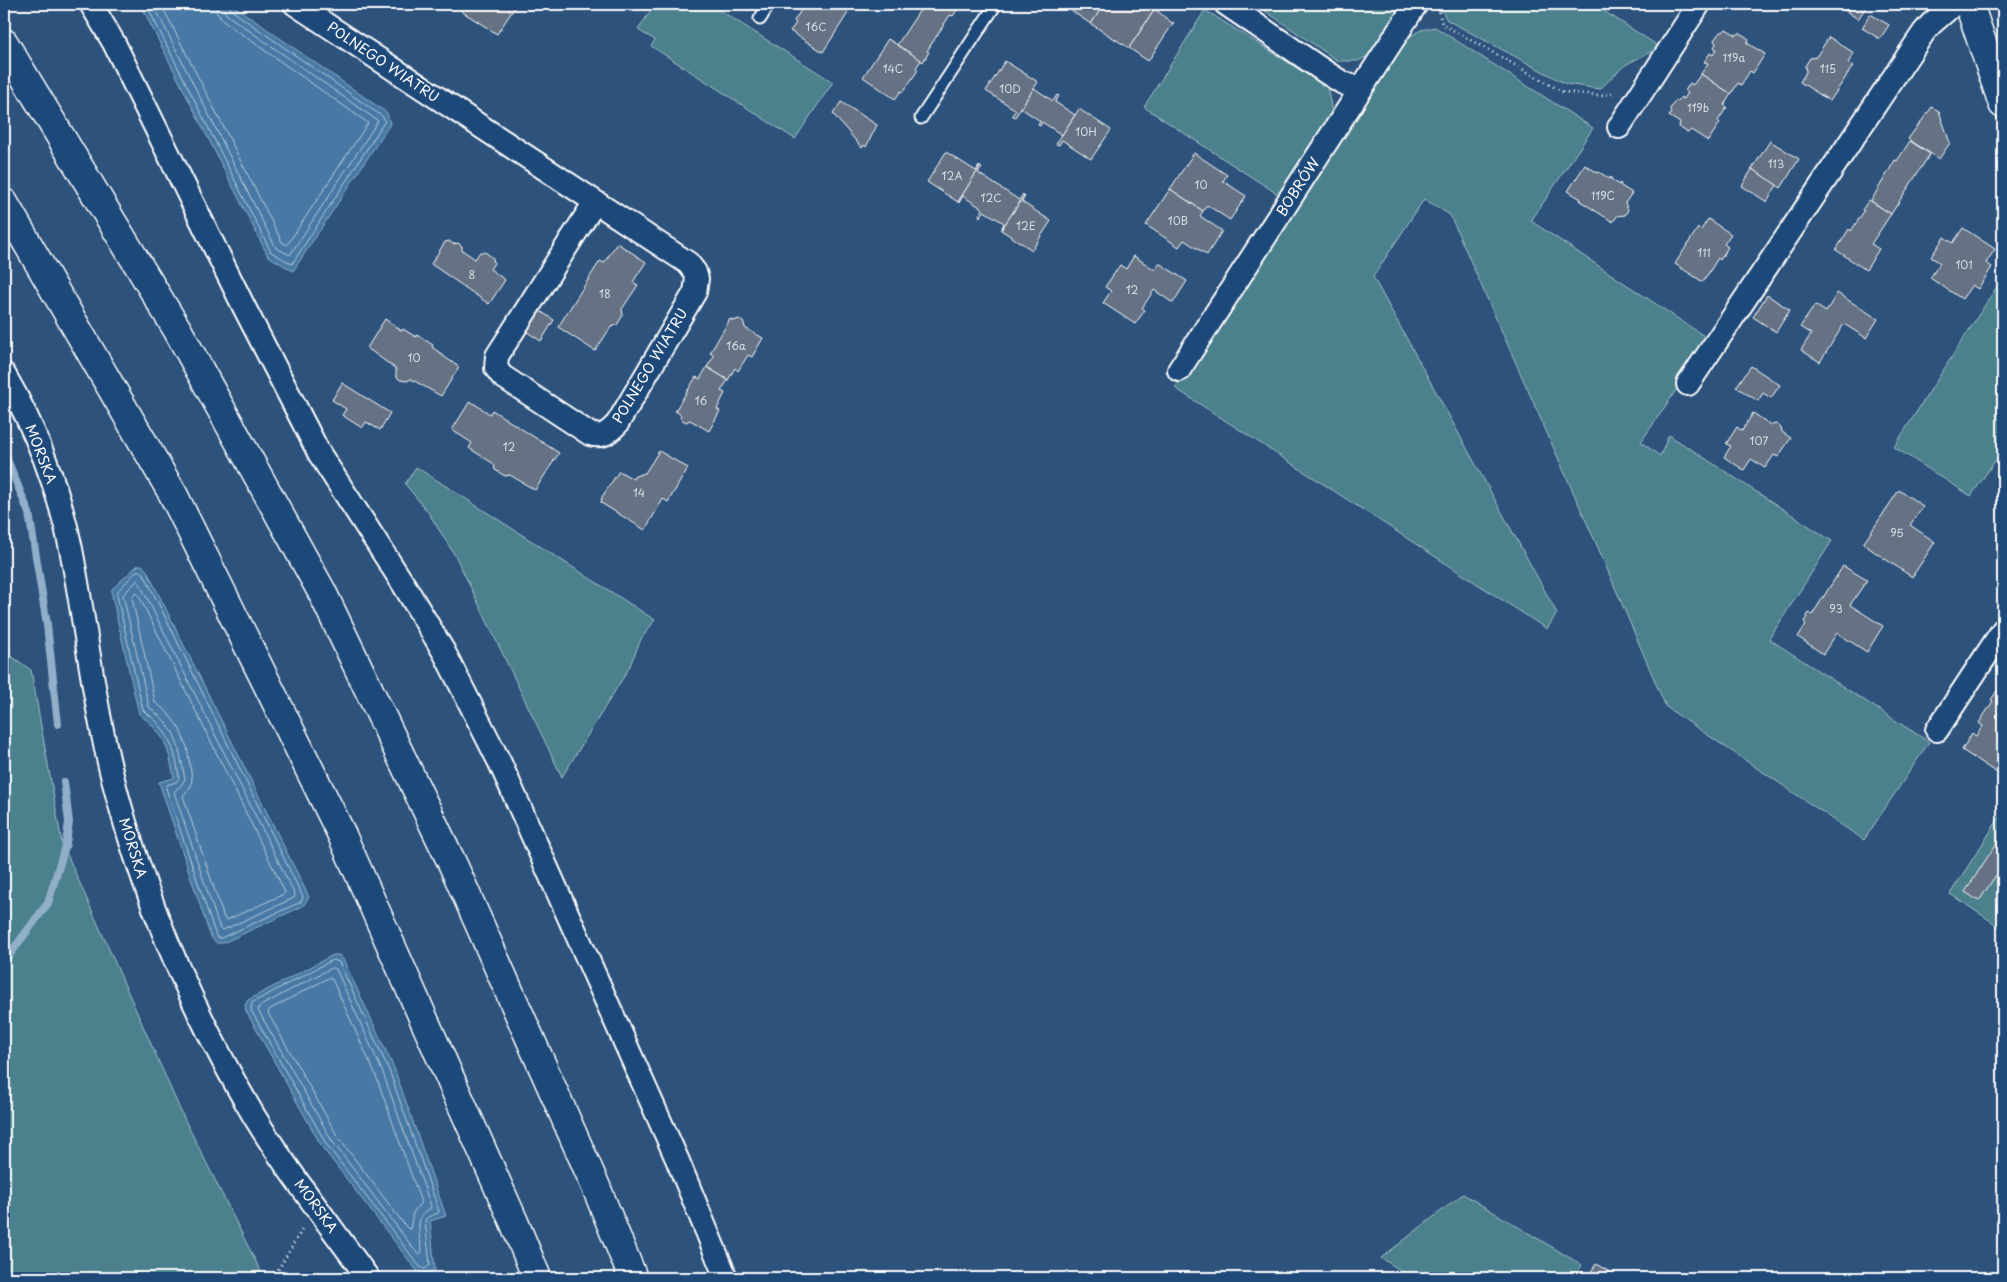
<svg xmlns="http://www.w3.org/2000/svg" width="2007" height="1282" viewBox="0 0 2007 1282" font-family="'Playpen Sans',sans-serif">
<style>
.green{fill:#4b808d;stroke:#a5c0c6}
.water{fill:#4779a4;stroke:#91afc8}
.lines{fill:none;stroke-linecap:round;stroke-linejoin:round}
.shore{stroke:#b5c9db;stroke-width:1}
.stream{stroke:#91afc8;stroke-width:8}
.building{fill:#657284;stroke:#fff}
.lane-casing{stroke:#fff;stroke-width:15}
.street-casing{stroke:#fff;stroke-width:26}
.secondary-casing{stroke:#fff;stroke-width:31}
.highway-casing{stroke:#fff;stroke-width:31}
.path{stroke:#fff;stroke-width:3;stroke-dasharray:1 4;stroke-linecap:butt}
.lane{stroke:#1f4a7a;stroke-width:11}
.street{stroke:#1f4a7a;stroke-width:22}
.secondary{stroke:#1f4a7a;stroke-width:28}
.highway{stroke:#1f4a7a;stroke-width:28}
.labels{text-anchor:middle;stroke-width:4.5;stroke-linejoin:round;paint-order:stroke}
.number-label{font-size:11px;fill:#d8dce0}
.street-label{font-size:14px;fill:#fff;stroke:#1f4a7a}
</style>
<rect width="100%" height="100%" fill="#2d527c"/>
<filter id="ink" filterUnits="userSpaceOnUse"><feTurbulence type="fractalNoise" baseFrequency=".02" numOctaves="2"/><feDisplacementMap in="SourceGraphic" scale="10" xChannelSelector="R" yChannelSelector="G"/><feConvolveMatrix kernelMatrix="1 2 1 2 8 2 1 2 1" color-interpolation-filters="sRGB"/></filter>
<g filter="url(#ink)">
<g class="green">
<path d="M 655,4 L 710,4 L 833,82 L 795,139 L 651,46 L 655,40 L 638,30 Z"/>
<path d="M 1255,4 L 1405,4 L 1372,54 L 1358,61 L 1338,61 Z"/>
<path d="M 1438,4 L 1593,4 L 1660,47 L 1625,65 L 1600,89 L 1566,84 L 1447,20 Z"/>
<path d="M 1205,10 L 1327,87 L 1332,111 L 1279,195 L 1144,107 Z"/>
<path d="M 1435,27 L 1593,128 L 1531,221 L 1710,340 L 1641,442 L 1660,456 L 1669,435 L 1832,541 L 1769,639 L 1929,742 L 1864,840 L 1666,707 L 1599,550 L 1450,215 L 1424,199 L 1373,277 L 1557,613 L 1547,629 L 1175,388 L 1402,41 L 1421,30 Z"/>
<path d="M 2003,277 L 2003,449 L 1971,496 L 1894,447 Z"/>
<path d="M 416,467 L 655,620 L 641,639 L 629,668 L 562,777 L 456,557 L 428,512 L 405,484 Z"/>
<path d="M 4,651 L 31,670 L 62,843 L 182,1114 L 264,1278 L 4,1278 Z"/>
<path d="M 2003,812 L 2003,929 L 1950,894 Z"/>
<path d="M 1463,1194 L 1582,1265 L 1574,1278 L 1413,1278 L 1381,1258 Z"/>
</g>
<g class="water">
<path d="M 140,4 L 231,4 L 387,113 L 390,124 L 293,271 L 268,256 Z"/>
<path d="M 138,565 L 142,565 L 147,571 L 309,897 L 303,906 L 223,943 C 216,944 214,942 210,935 L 159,782 L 174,778 C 168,746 165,734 139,714 L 112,596 L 112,589 Z"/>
<path d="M 333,955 L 339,955 L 343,959 L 394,1068 L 446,1216 L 430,1221 L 435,1270 C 428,1273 424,1276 417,1271 L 322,1147 L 246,1011 L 245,1005 L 248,1000 Z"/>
</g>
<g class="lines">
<g class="shore">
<path d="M 146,4 L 271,252 L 292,264 L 385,121 L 383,117 L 231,10 L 229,4"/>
<path d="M 153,4 L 276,248 L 290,255 L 378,121 L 227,15 L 224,10 L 222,4"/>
<path d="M 161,4 L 282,242 L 287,245 L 368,123 L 223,21 L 217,13 L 215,4"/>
<path d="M 137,571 L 140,571 L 144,574 L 303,897 L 301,902 L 221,938 L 217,938 L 215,933 L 166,788 L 167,785 L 176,782 L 179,778 C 177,758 171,738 158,723 C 154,718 148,715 143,710 L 117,595 L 118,591 Z"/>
<path d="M 138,580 L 295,895 L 294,898 L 223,930 L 220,929 L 174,792 L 182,784 L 185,779 L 179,749 L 174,734 L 163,719 L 149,707 L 123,595 Z"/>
<path d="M 135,593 L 138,594 L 285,892 L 284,894 L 227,920 L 224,918 L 183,796 L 191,786 L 192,778 L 187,747 L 179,728 L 167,712 L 155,702 L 132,598 Z"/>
<path d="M 333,960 L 339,962 L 389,1070 L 439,1211 L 438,1213 L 428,1217 L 425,1220 L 430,1265 L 425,1269 L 420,1267 L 327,1145 L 251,1010 L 252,1003 Z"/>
<path d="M 332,968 L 336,969 L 383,1073 L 431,1206 L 430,1209 C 413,1216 420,1237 422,1252 L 420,1254 L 417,1253 L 332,1141 L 258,1010 L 259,1007 Z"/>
<path d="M 329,978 L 332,979 L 376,1076 L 421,1202 L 413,1213 L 410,1229 L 407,1228 L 338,1137 L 268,1013 L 269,1010 Z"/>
</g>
<g class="stream">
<path d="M 4,452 L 29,513 L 47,625 L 58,724"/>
<path d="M 4,962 L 48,903 L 66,843 L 69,822 L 64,782"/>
</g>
</g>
<g class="building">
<path d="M 466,4 L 517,4 L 497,34 L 461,11 Z"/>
<path d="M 805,4 L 835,4 L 848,13 L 823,52 L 790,31 L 796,23 L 794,21 Z"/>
<path d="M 924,4 L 955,4 L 959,7 L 953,16 L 950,15 L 927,51 L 929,52 L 923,62 L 897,45 Z"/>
<path d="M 1061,4 L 1104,4 L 1091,24 Z"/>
<path d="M 1104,4 L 1146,4 L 1147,5 L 1146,6 L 1152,10 L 1155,9 L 1129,48 L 1091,24 Z"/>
<path d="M 1835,4 L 1868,4 L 1858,19 Z"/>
<path d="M 1155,9 L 1172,23 L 1174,22 L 1148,61 L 1129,48 Z"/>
<path d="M 1870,14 L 1889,25 L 1880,39 L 1862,28 Z"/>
<path d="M 1726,29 L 1736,35 L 1740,33 L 1749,39 L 1747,43 L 1765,54 L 1753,73 L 1750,71 L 1741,85 L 1738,83 L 1731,94 L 1701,74 L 1708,63 L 1704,62 L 1710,53 L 1713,55 L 1716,49 L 1714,47 L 1716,44 L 1714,40 L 1720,32 L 1723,32 Z"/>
<path d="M 1829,37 L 1854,53 L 1848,63 L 1853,66 L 1830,101 L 1800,82 L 1806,72 L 1805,66 L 1810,58 L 1816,57 Z"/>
<path d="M 888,39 L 921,60 L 916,68 L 918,70 L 903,92 L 901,91 L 895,99 L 863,77 Z"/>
<path d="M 1005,61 L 1038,82 L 1015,117 L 1012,115 L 1016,110 L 986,91 Z"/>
<path d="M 1701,74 L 1731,94 L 1724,105 L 1727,107 L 1718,121 L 1720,123 L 1708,141 L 1691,130 L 1688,133 L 1679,127 L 1680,123 L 1669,116 L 1671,113 L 1670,109 L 1675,101 L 1679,100 L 1681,97 L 1684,99 L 1688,93 L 1685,91 L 1690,83 L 1693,85 Z"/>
<path d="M 1034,88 L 1053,101 L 1057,95 L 1059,96 L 1055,102 L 1075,115 L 1062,135 L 1042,122 L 1040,126 L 1038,125 L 1040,121 L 1021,108 Z"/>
<path d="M 841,102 L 877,125 L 866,147 L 864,145 L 862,148 L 833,114 Z"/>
<path d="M 1932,107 L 1939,111 L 1950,143 L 1939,159 L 1908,139 Z"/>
<path d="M 1079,109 L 1111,130 L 1091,159 L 1062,140 L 1059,145 L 1056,144 Z"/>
<path d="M 1770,141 L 1799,159 L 1781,188 L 1752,169 Z"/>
<path d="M 1910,141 L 1930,154 L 1891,214 L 1871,201 L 1895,160 L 1897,161 Z"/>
<path d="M 946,152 L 976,171 L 979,166 L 980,167 L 958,202 L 927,182 Z"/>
<path d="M 1194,153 L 1227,175 L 1223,181 L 1246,196 L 1230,220 L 1207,205 L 1203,211 L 1170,189 Z"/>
<path d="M 1585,165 L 1598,173 L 1599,172 L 1610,179 L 1611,177 L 1612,180 L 1619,185 L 1620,183 L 1621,186 L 1632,193 L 1625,203 L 1628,210 L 1625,215 L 1617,216 L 1613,222 L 1580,201 L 1581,199 L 1568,191 Z"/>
<path d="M 980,167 L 982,168 L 978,173 L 1019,200 L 1023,194 L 1024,196 L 1001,230 L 1004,223 L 984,211 L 980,217 L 979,215 L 983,209 L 963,196 L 959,203 L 958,202 Z"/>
<path d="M 1752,169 L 1777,185 L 1767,202 L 1742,186 Z"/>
<path d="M 1170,189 L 1203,211 L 1200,216 L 1222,231 L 1207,255 L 1184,240 L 1179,247 L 1146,225 Z"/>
<path d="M 1024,196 L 1025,196 L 1022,202 L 1051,221 L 1032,250 L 1001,230 Z"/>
<path d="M 1869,200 L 1891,214 L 1871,244 L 1879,249 L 1866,270 L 1836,250 L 1849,229 L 1851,231 L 1864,211 L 1862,210 Z"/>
<path d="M 1708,219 L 1731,234 L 1724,244 L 1728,247 L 1720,260 L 1718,258 L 1703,282 L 1675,264 L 1698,228 L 1701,230 Z"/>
<path d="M 1963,228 L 1995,249 L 1986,263 L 1992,267 L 1978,289 L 1972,285 L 1962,299 L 1930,278 L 1940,263 L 1931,257 L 1944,237 L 1953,243 Z"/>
<path d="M 449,241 L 453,244 L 458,243 L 462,246 L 462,250 L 475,259 L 480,252 L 485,252 L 493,258 L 494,263 L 490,269 L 505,280 L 489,304 L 431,264 L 445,242 Z"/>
<path d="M 617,243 L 646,262 L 633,282 L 638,285 L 622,309 L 623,315 L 617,325 L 611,327 L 595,351 L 558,327 L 600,261 L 604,263 Z"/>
<path d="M 1134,256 L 1155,270 L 1159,263 L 1187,281 L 1173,303 L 1154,290 L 1142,308 L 1145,310 L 1135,324 L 1103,303 L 1111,291 L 1105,287 L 1120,265 L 1126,269 Z"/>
<path d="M 1837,293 L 1878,319 L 1866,338 L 1844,324 L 1820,362 L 1801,350 L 1811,334 L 1800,327 L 1815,305 L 1826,312 Z"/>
<path d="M 1767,295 L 1790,310 L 1776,332 L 1753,317 Z"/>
<path d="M 540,311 L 554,320 L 541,341 L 527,332 Z"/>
<path d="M 385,319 L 402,331 L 403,329 L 416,337 L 417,335 L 433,345 L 432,347 L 443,355 L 443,356 L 459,367 L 441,396 L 411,379 L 407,381 L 400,380 L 396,376 L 396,369 L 367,348 Z"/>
<path d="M 730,319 L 734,321 L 739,319 L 744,323 L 745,328 L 763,338 L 752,357 L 748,355 L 738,371 L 735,368 L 728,380 L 707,367 L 714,356 L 710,353 Z"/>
<path d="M 1751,366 L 1780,385 L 1771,398 L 1763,393 L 1758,401 L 1736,387 Z"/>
<path d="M 707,367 L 728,380 L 721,391 L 725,393 L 717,409 L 720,411 L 709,431 L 690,420 L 686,422 L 681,419 L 680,414 L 675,411 L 696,377 L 700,379 Z"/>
<path d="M 342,383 L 390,413 L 380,430 L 366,422 L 362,428 L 342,415 L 346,409 L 332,400 Z"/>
<path d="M 470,401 L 490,414 L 492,410 L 559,453 L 535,490 L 510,475 L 505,476 L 495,470 L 494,464 L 469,448 L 472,443 L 452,430 Z"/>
<path d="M 1753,413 L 1771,425 L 1776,424 L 1781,428 L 1782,432 L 1791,438 L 1778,457 L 1774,455 L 1765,468 L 1751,459 L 1744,470 L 1724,457 L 1731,446 L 1726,444 L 1737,427 L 1742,431 Z"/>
<path d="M 659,451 L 688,468 L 668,502 L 663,499 L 645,530 L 601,503 L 602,497 L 619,471 L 633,479 L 635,476 L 645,473 Z"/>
<path d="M 2003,483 L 2003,498 L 1997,494 Z"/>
<path d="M 1899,490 L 1923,506 L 1910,525 L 1935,542 L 1912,577 L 1863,544 Z"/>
<path d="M 1843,566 L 1867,580 L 1850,605 L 1883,626 L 1867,652 L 1837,633 L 1823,654 L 1798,637 L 1806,624 L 1804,622 L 1809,613 L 1812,615 Z"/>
<path d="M 2000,686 L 2003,689 L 2003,764 L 1997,773 L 1962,750 L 1972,733 L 1976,736 L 1983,726 L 1979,723 L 1993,701 L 1991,700 Z"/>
<path d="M 1998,841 L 2003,844 L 2003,880 L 1996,875 L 1979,901 L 1965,892 Z"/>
<path d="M 1596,1264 L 1620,1278 L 1587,1278 Z"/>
</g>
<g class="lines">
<g class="lane-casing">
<g id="lane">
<path d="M 760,19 L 769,4"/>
<path d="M 921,118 L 996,4"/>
</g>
</g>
<g class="street-casing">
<g id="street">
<path d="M 91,4 L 114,43 L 244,307 L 319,453 L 404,585 L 444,652 L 500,763 L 677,1159 L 726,1278"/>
<path d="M 295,4 L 688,263 L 695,272 L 697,279 L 695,292 L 617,424 C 608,433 603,438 590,434 L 502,376 L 496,368 L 497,356 L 595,202"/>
<path d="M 1226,4 L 1327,73 L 1343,83 L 1361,89"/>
<path d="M 1619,127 L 1699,4"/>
<path d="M 1179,370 L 1416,4"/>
<path d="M 4,374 C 35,427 59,489 71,549 C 87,632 95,716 118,798 C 149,910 195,1016 254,1116 C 288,1172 330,1225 368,1278"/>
<path d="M 1688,384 L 1924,32 L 1931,24 L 1954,4"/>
<path d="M 1937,730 L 2003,630"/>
</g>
</g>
<g class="secondary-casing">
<path id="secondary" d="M 1969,4 L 2003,104"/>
</g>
<g class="highway-casing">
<g id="highway">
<path d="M 4,43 L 177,329 L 322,592 L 454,867 L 596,1187 L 633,1278"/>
<path d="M 4,203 L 173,494 L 341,833 L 514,1222 L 537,1278"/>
</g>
</g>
<g class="path">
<path d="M 1439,12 L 1442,24 L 1563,92 L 1605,96 L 1612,93"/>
<path d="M 273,1278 L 302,1230"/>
</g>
<use href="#lane" class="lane"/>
<use href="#street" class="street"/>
<use href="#secondary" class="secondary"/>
<use href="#highway" class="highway"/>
</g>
</g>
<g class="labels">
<g class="number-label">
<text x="816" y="31">16C</text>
<text x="1734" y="62">119a</text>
<text x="893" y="73">14C</text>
<text x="1828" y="73">115</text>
<text x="1010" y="93">10D</text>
<text x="1698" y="112">119b</text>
<text x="1086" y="136">10H</text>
<text x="1776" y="168">113</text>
<text x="952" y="180">12A</text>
<text x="1201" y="189">10</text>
<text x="1603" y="200">119C</text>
<text x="991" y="202">12C</text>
<text x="1178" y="225">10B</text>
<text x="1026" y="230">12E</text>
<text x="1704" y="257">111</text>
<text x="1964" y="269">101</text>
<text x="472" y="279">8</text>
<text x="1132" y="294">12</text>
<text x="605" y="298">18</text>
<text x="736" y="350">16a</text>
<text x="414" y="362">10</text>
<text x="701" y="405">16</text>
<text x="1759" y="445">107</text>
<text x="509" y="451">12</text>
<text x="639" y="497">14</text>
<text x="1897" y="537">95</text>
<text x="1836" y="613">93</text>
</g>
<g class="street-label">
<text transform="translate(383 62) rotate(34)" y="5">POLNEGO WIATRU</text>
<text transform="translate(1298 187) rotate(-57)" y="5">BOBRÓW</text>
<text transform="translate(650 366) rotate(-59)" y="5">POLNEGO WIATRU</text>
<text transform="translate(41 454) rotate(69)" y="5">MORSKA</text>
<text transform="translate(133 848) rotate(73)" y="5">MORSKA</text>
<text transform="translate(316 1206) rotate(54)" y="5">MORSKA</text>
</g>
</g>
<rect width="2007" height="1282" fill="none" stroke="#1f4a7a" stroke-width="20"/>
<rect x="10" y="10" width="1987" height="1262" fill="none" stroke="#fff" stroke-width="2" filter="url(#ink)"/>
</svg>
